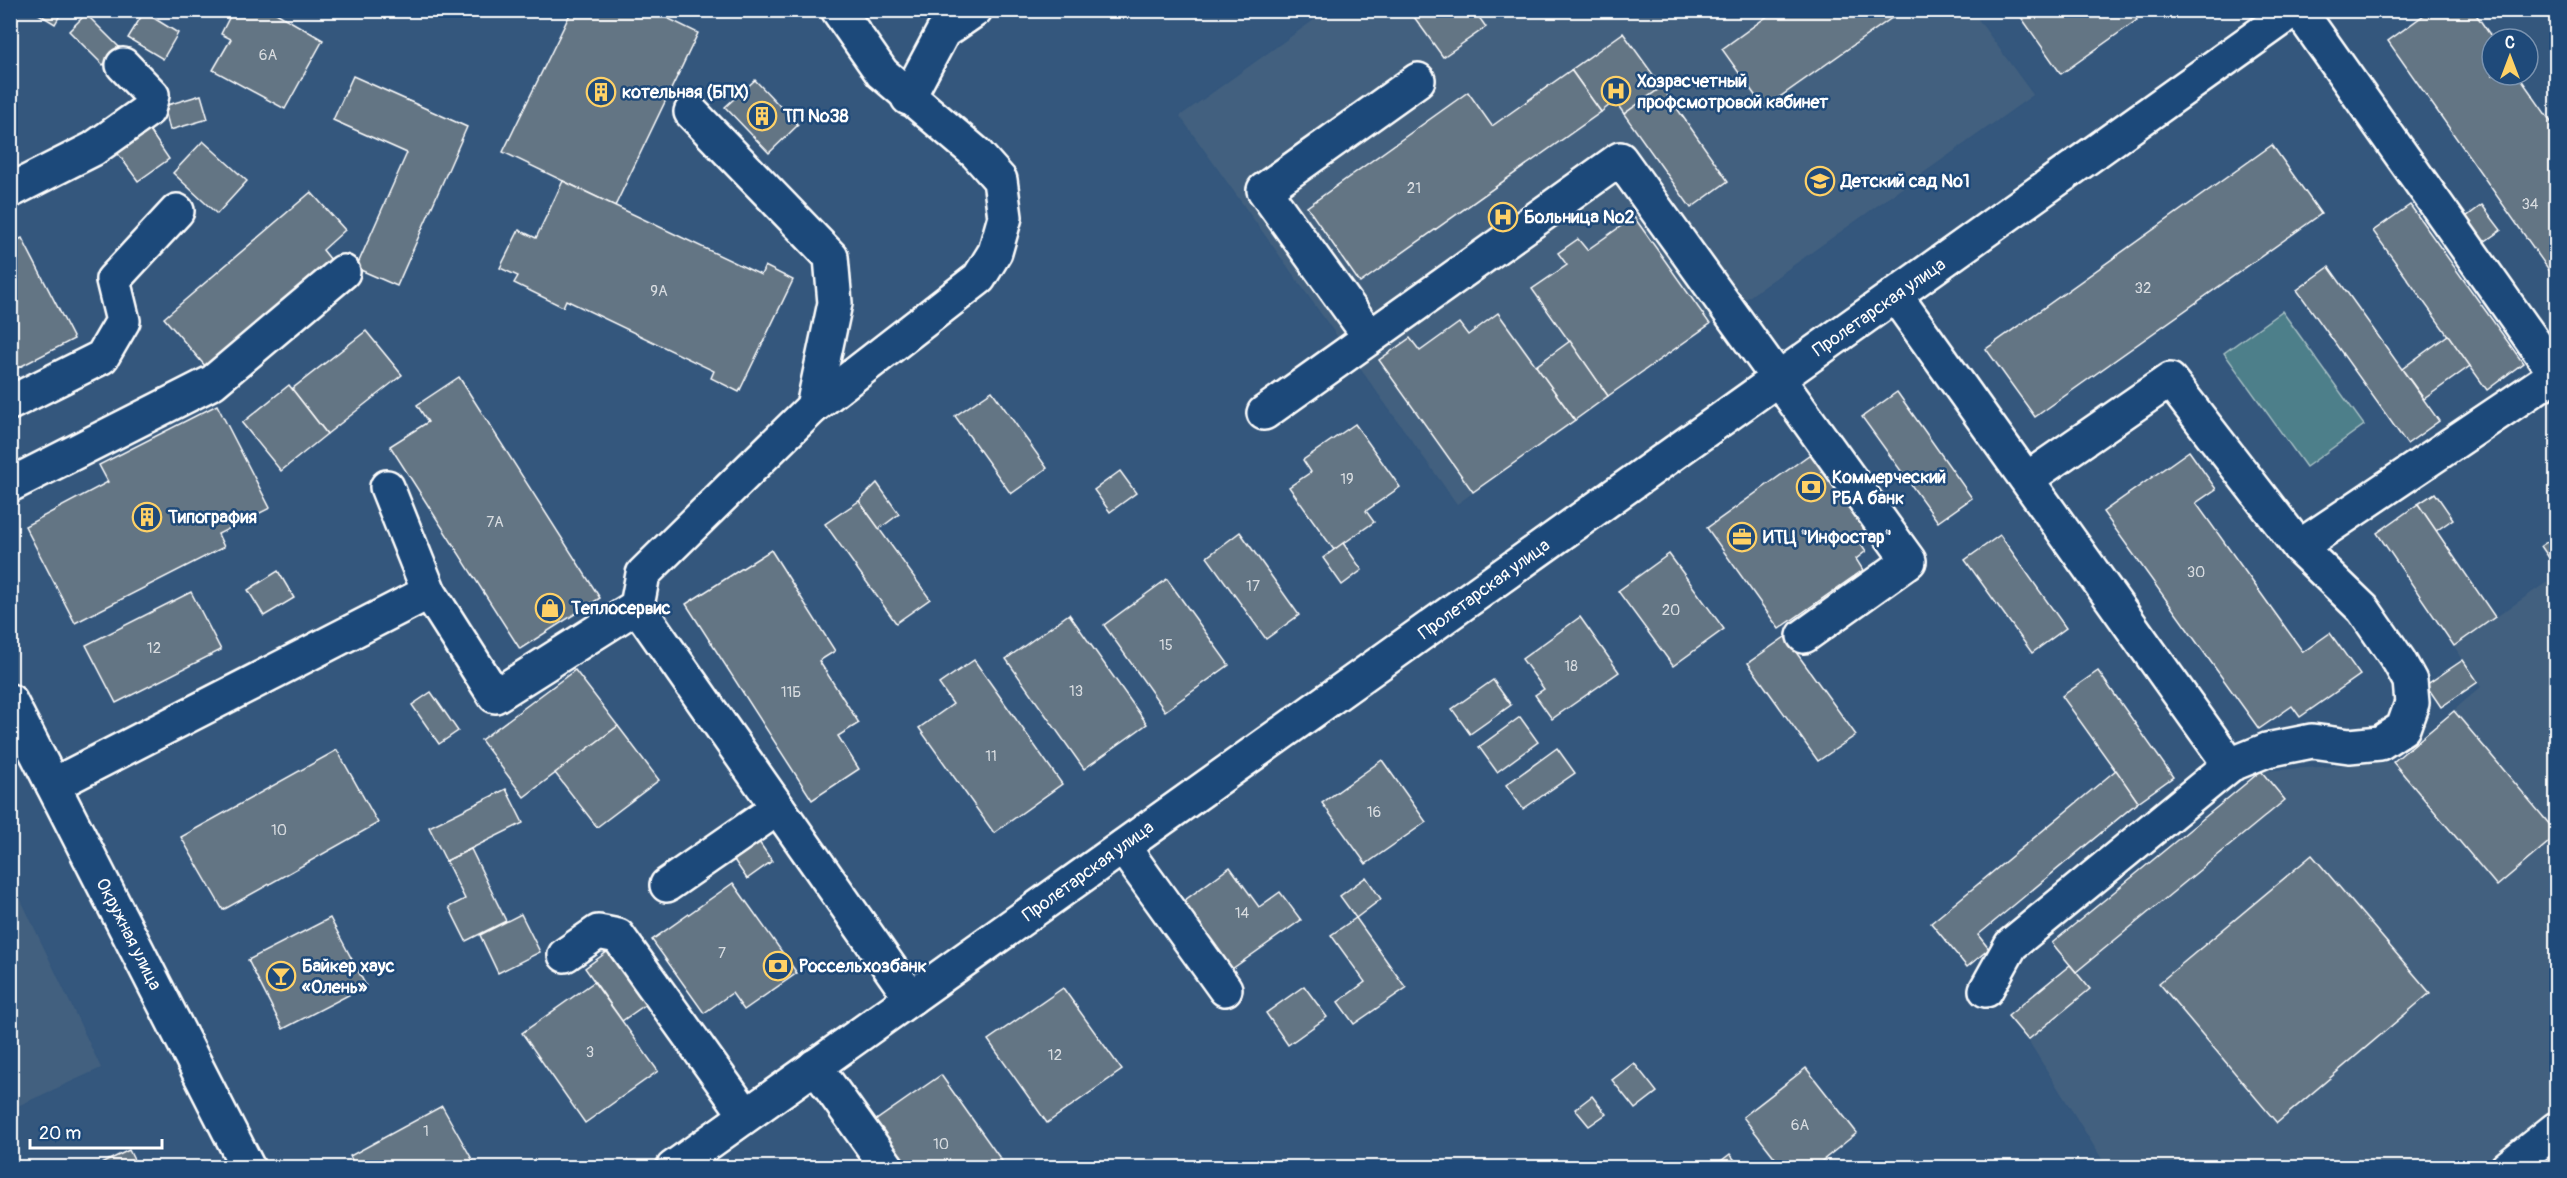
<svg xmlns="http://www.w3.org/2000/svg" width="2567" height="1178" viewBox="0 0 2567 1178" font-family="Pangolin,sans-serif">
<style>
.built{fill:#42607f}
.green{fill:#4e7f8a;stroke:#a6bfc4;stroke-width:1.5}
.building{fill:#647584;stroke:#fff;stroke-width:1.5}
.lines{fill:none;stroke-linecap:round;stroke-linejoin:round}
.minor-casing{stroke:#fff;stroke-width:38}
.major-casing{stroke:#fff;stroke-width:38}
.minor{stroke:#1f4a7a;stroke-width:33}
.major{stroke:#1f4a7a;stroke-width:33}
.labels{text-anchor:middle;stroke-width:5;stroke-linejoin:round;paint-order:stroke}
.number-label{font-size:15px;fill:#d8dce0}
.poi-label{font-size:18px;font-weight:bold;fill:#fff;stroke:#1f4a7a;text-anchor:start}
.street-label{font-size:18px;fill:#fff;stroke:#1f4a7a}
</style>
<rect width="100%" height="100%" fill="#34577d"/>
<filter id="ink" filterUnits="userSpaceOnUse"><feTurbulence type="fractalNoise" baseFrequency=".0167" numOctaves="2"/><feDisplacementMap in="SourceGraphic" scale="12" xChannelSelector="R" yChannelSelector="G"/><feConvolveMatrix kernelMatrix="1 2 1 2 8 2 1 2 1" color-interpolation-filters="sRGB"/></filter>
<g filter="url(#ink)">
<g class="built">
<path d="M 1328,10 L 1972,11 L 2033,95 L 1457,504 L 1180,116 Z"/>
<path d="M 2556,576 L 2556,1167 L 2107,1167 L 2028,1040 L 2089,989 L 2052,943 L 2261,771 L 2393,762 L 2481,687 L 2454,646 Z"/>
<path d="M 11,879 L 101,1068 L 11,1109 L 10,1109 Z"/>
</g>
<path class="green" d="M 2282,311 L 2364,425 L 2306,467 L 2224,353 Z"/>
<g class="building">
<path d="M 32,10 L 63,10 L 55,24 Z"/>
<path d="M 233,10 L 271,10 L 323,40 L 285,109 L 213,70 L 231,39 L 221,34 Z"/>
<path d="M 572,10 L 651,10 L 698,33 L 615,206 L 503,152 Z"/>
<path d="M 1409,10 L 1474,10 L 1486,27 L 1443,57 Z"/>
<path d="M 1776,10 L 1903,10 L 1764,108 L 1722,49 Z"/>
<path d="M 2016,10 L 2131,10 L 2137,20 L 2061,74 Z"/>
<path d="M 2431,10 L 2473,10 L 2493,39 L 2492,75 L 2518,75 L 2556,129 L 2556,280 L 2388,41 Z"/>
<path d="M 144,12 L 178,33 L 163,59 L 128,38 Z"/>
<path d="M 86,14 L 120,48 L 103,65 L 69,31 Z"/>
<path d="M 1623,33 L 1662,87 L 1624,114 L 1615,101 L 1601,112 L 1571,70 Z"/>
<path d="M 1571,70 L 1601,112 L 1360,283 L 1307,207 L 1468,92 L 1492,126 Z"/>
<path d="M 353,76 L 467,127 L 397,286 L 356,268 L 407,153 L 333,120 Z"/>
<path d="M 755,80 L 798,125 L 769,153 L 725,107 Z"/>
<path d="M 1662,87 L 1728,181 L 1691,208 L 1624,114 Z"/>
<path d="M 201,95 L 208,119 L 170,130 L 164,106 Z"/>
<path d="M 148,128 L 169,159 L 138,181 L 116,151 Z"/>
<path d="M 203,141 L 247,181 L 217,214 L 173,173 Z"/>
<path d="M 2272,145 L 2321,214 L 2035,417 L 1986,349 Z"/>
<path d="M 563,181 L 761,275 L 765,266 L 793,280 L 739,392 L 711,378 L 714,371 L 566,300 L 563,307 L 514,283 L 518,276 L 500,268 L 519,230 L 536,238 Z"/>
<path d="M 311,192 L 345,230 L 323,250 L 331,260 L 206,367 L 164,318 Z"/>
<path d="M 2410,205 L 2523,363 L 2487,390 L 2373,231 Z"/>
<path d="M 2482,205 L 2501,230 L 2484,242 L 2466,217 Z"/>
<path d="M 1634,217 L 1710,324 L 1608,396 L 1532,289 L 1567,265 L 1558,253 L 1578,239 L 1587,250 Z"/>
<path d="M 22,238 L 74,339 L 10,372 L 10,244 Z"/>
<path d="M 2329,267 L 2439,421 L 2407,444 L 2297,290 Z"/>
<path d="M 1498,313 L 1575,420 L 1473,492 L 1379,360 L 1410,338 L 1420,351 L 1459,323 L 1468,335 Z"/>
<path d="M 366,331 L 402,375 L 327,434 L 292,389 Z"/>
<path d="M 2448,335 L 2470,366 L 2424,399 L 2402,369 Z"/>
<path d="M 1570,341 L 1608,396 L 1575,420 L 1536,366 Z"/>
<path d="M 459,377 L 600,598 L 520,649 L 390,446 L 428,422 L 417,405 Z"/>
<path d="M 289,385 L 327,434 L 281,471 L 242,423 Z"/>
<path d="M 992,391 L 1047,468 L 1011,494 L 955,416 Z"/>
<path d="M 1897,392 L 1972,498 L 1938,522 L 1862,417 Z"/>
<path d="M 217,405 L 270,508 L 218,534 L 224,547 L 75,623 L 25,526 L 108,482 L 99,465 Z"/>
<path d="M 1355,424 L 1400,487 L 1366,511 L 1374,522 L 1334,550 L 1289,487 L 1311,472 L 1303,460 Z"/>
<path d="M 2189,451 L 2216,489 L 2196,503 L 2303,652 L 2330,633 L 2360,675 L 2300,717 L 2292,706 L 2259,729 L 2103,512 Z"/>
<path d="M 1813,452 L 1869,530 L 1857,538 L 1866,551 L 1856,559 L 1863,570 L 1779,629 L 1707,528 Z"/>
<path d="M 1120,471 L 1136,493 L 1110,512 L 1094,490 Z"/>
<path d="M 877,483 L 899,514 L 879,529 L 859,501 Z"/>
<path d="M 2435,493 L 2453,519 L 2436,531 L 2418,504 Z"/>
<path d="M 859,501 L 930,599 L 896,623 L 825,524 Z"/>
<path d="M 2418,504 L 2495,617 L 2454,646 L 2377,533 Z"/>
<path d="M 1240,532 L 1299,615 L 1266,639 L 1207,557 Z"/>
<path d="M 2000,535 L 2066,628 L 2032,653 L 1965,560 Z"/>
<path d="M 2556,536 L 2556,568 L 2541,546 Z"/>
<path d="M 1343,543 L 1362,570 L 1342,585 L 1323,558 Z"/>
<path d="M 771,550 L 835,651 L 819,661 L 859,723 L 838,736 L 859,769 L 812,800 L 686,604 Z"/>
<path d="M 1669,554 L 1724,629 L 1673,666 L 1618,591 Z"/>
<path d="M 278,571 L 294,598 L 264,616 L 248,590 Z"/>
<path d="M 1167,579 L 1229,665 L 1165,711 L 1104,625 Z"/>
<path d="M 191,592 L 221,650 L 116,703 L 86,645 Z"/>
<path d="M 1069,614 L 1147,724 L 1084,769 L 1006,659 Z"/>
<path d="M 1580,617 L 1619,672 L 1552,719 L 1535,695 L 1544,689 L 1522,659 Z"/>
<path d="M 1785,637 L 1856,735 L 1818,761 L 1748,663 Z"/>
<path d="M 974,660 L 1062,784 L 994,833 L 919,728 L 953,704 L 939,684 Z"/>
<path d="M 2463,660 L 2478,682 L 2441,707 L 2426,685 Z"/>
<path d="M 575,670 L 618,726 L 524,797 L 481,740 Z"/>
<path d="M 2098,671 L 2173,777 L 2138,802 L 2062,696 Z"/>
<path d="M 1493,680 L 1511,705 L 1470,734 L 1452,709 Z"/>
<path d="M 431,692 L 458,731 L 439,744 L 412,705 Z"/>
<path d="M 2454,711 L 2556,832 L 2556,836 L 2497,886 L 2393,762 Z"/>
<path d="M 1520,717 L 1538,742 L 1497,772 L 1479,747 Z"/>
<path d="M 618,726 L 659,780 L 597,827 L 555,773 Z"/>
<path d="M 1557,748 L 1575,773 L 1523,809 L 1506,785 Z"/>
<path d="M 337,750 L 378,823 L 223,910 L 181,837 Z"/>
<path d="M 1382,760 L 1426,822 L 1366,864 L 1322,803 Z"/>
<path d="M 2116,770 L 2138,802 L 1978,935 L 1989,949 L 1967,967 L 1931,923 Z"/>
<path d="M 2261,771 L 2285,800 L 2076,972 L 2052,943 Z"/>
<path d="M 506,789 L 523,823 L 446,861 L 429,827 Z"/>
<path d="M 757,839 L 772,861 L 747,879 L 732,857 Z"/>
<path d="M 471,849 L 506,921 L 466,941 L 449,907 L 465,899 L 446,861 Z"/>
<path d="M 2312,855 L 2430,993 L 2277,1123 L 2159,983 Z"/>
<path d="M 1230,867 L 1259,907 L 1280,892 L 1301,920 L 1229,971 L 1181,903 Z"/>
<path d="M 1366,877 L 1381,899 L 1356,918 L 1340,896 Z"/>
<path d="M 733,883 L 797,973 L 744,1010 L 732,993 L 704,1013 L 652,940 Z"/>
<path d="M 521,914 L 540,952 L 498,973 L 480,935 Z"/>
<path d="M 330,918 L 366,986 L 283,1029 L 248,960 Z"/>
<path d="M 1356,918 L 1406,988 L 1354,1024 L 1338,1002 L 1365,982 L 1331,935 Z"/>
<path d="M 611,949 L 649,1002 L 622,1021 L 585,968 Z"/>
<path d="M 2070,965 L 2090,989 L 2028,1040 L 2008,1016 Z"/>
<path d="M 594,982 L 658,1071 L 585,1123 L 522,1033 Z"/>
<path d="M 1304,986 L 1327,1017 L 1288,1045 L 1266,1013 Z"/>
<path d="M 1063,988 L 1122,1070 L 1047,1123 L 988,1040 Z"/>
<path d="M 1634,1063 L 1657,1092 L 1635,1109 L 1612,1080 Z"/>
<path d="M 1806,1068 L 1857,1133 L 1813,1168 L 1783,1168 L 1743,1117 Z"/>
<path d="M 941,1075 L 1007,1168 L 908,1168 L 875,1121 Z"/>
<path d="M 1592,1096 L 1606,1114 L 1589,1126 L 1575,1109 Z"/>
<path d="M 442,1106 L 477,1168 L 356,1168 L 350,1156 Z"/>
<path d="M 129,1150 L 138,1168 L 94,1168 L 103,1163 Z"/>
<path d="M 1730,1154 L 1741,1168 L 1712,1168 Z"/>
</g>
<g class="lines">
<g class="minor-casing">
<g id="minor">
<path d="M 908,98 L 943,32 L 975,10"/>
<path d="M 691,112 L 831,257 L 835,303 L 813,407"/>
<path d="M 10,191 L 93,149 L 148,110 L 152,95 L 123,65"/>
<path d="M 1895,295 L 2230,765"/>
<path d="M 1370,337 L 1264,190 L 1418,80"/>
<path d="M 10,403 L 102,357 L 123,321 L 113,280 L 177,211"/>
<path d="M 1264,413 L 1620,159 L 1909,561 L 1804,636"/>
<path d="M 10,485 L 213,382 L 343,272"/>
<path d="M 387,487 L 429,592 L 495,696 L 637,606 L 643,574 L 813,407 L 979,278 L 995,252 L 1005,217 L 1000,180 L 976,153 L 882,73 L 838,10"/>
<path d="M 2299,547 L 2556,374 L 2299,10"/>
<path d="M 637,606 L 911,998"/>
<path d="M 53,785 L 429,592"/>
<path d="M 1123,847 L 1225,989"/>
<path d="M 667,885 L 778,808"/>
<path d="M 565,955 L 598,932 L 618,936 L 746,1115"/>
<path d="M 1986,990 L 2011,945 L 2230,765 L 2267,750 L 2312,741 L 2349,746 L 2380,743 L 2403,728 L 2412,703 L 2410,681 L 2399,661 L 2363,609 L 2299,547 L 2170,380 L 2027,479"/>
<path d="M 815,1066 L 888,1168"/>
<path d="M 2507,1168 L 2556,1129"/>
</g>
</g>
<g class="major-casing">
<g id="major">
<path d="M 10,701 L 248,1168"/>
<path d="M 673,1168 L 2294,10"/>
</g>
</g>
<use href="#minor" class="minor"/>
<use href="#major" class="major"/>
</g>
</g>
<defs>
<g id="hospital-ring" transform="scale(1.5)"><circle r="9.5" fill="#1f4a7a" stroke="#ffd166" stroke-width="1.5"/><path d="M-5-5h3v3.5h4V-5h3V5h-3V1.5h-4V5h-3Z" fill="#ffd166"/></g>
<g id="building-ring" transform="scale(1.5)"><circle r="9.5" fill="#1f4a7a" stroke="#ffd166" stroke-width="1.5"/><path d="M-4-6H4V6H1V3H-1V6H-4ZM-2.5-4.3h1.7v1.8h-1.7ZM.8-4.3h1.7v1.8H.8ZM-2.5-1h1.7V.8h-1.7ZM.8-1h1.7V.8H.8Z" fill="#ffd166"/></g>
<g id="school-ring" transform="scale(1.5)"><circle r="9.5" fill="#1f4a7a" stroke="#ffd166" stroke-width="1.5"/><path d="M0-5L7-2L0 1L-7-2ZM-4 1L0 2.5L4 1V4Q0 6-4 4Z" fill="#ffd166"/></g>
<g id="bank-ring" transform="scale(1.5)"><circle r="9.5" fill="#1f4a7a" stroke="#ffd166" stroke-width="1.5"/><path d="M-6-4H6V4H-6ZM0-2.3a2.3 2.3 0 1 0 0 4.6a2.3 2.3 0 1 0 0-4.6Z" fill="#ffd166"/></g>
<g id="office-ring" transform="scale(1.5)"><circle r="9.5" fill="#1f4a7a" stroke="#ffd166" stroke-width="1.5"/><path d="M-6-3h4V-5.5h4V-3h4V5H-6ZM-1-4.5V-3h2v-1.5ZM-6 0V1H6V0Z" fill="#ffd166"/></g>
<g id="shop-ring" transform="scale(1.5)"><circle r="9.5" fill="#1f4a7a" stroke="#ffd166" stroke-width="1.5"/><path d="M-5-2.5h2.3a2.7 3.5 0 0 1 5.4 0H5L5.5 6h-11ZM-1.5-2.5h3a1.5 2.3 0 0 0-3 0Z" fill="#ffd166"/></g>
<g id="bar-ring" transform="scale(1.5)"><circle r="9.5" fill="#1f4a7a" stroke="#ffd166" stroke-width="1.5"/><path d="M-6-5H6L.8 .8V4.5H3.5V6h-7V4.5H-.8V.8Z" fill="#ffd166"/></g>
</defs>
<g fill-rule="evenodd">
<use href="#hospital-ring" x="1616" y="91"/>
<use href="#building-ring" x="601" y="92"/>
<use href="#building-ring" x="762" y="116"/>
<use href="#school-ring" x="1820" y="181"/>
<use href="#hospital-ring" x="1503" y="217"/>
<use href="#bank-ring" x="1811" y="487"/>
<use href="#building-ring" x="147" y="517"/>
<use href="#office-ring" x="1742" y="537"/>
<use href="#shop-ring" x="550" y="608"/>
<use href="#bank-ring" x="778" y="966"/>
<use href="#bar-ring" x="281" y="976"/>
</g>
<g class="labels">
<g class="number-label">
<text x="268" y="60">6А</text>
<text x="1414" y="193">21</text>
<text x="2530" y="209">34</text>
<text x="2143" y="293">32</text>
<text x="659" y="296">9А</text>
<text x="1347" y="484">19</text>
<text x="495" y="527">7А</text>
<text x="2196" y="577">30</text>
<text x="1253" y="591">17</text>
<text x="1671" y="615">20</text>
<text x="1166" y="650">15</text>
<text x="154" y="653">12</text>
<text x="1571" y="671">18</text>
<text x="1076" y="696">13</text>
<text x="791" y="697">11Б</text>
<text x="991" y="761">11</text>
<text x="1374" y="817">16</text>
<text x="279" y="835">10</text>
<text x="1242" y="918">14</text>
<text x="722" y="958">7</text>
<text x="590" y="1057">3</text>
<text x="1055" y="1060">12</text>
<text x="1800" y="1130">6А</text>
<text x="426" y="1136">1</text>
<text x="941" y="1149">10</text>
</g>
<g class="poi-label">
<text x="1637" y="87">Хозрасчетный<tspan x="1637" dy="21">профсмотровой кабинет</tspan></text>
<text x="622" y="98">котельная (БПХ)</text>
<text x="783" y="122">ТП №38</text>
<text x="1841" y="187">Детский сад №1</text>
<text x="1524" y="223">Больница №2</text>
<text x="1832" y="483">Коммерческий<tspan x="1832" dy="21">РБА банк</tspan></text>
<text x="168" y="523">Типография</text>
<text x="1763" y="543">ИТЦ "Инфостар"</text>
<text x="571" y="614">Теплосервис</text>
<text x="302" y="972">Байкер хаус<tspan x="302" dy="21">«Олень»</tspan></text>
<text x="799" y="972">Россельхозбанк</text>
</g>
<g class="street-label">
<text transform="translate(1879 307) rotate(-35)" y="6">Пролетарская улица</text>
<text transform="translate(1484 589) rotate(-36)" y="6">Пролетарская улица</text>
<text transform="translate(1088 871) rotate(-36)" y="6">Пролетарская улица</text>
<text transform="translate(129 934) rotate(63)" y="6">Окружная улица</text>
</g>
</g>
<rect width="2567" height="1178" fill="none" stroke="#1f4a7a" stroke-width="36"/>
<rect x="18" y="18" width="2531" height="1142" fill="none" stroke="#fff" stroke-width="2" filter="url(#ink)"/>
<g transform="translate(2510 57)"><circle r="28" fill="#1f4a7a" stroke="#7992af" stroke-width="1.5"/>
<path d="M0-4.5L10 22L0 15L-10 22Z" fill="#ffd166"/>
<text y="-9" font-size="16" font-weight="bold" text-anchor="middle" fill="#ffffff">С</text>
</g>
<path d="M30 1139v9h132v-9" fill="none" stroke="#ffffff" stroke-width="3"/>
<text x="39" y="1139" font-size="18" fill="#ffffff" stroke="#1f4a7a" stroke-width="4.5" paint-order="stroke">20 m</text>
</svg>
